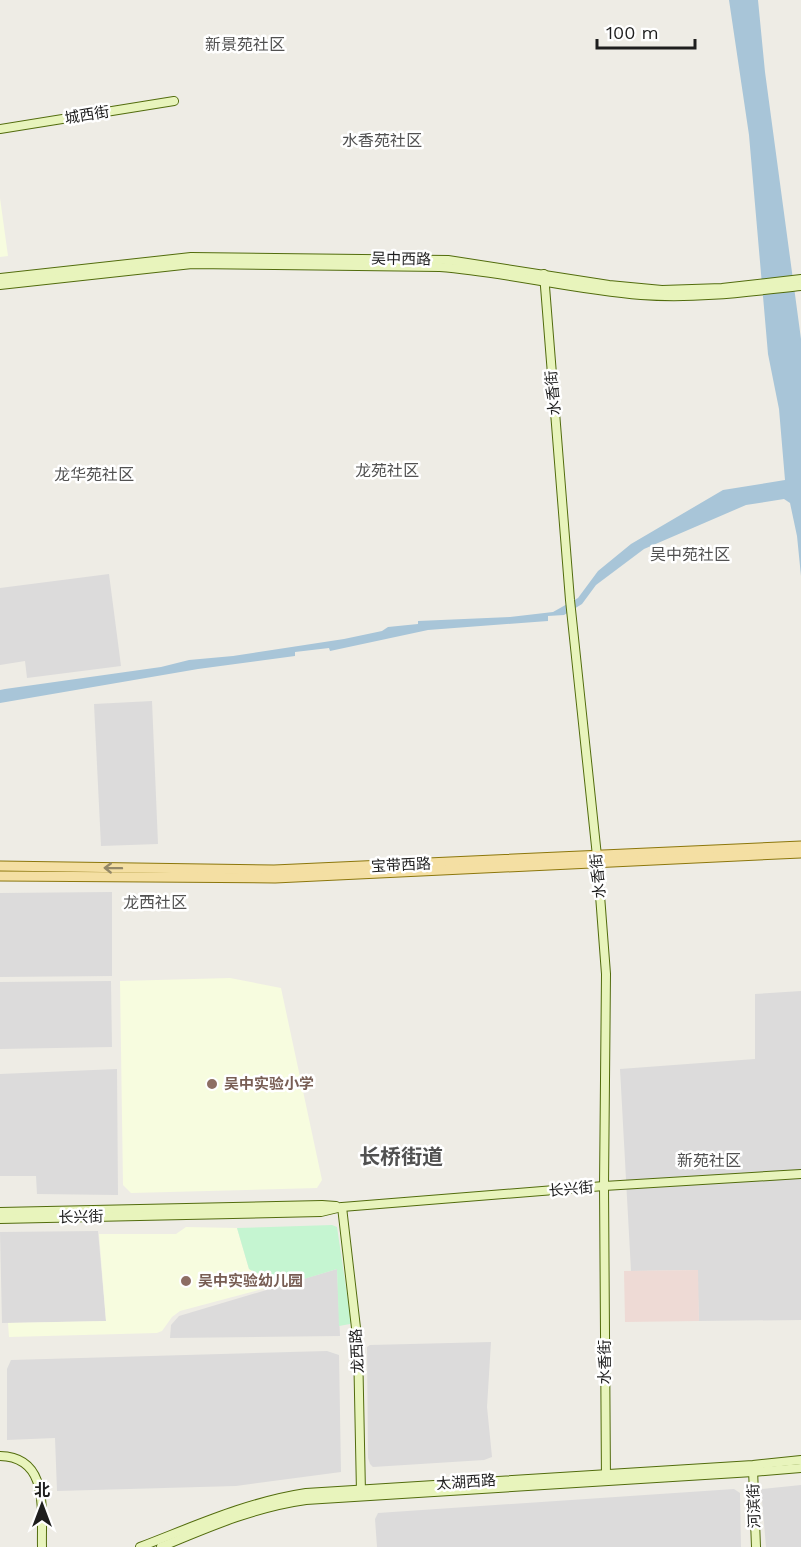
<svg xmlns="http://www.w3.org/2000/svg" width="801" height="1547" viewBox="0 0 801 1547" font-family="'Work Sans','Noto Sans SC',sans-serif">
<style>
.residential{fill:#dcdbdb}
.commercial{fill:#eedad5}
.education{fill:#f7fcdf}
.park{fill:#c5f5d1}
.water{fill:#a8c5d8}
.lines{fill:none;stroke-linecap:round;stroke-linejoin:round}
.secondary-casing{stroke:#526c0d;stroke-width:10}
.primary-casing{stroke:#8c770c;stroke-width:11}
.secondary{stroke:#e8f4bc;stroke-width:8}
.primary{stroke:#f4dfa3;stroke-width:9}
.oneway{stroke:#948867}
.education-dot{fill:#8d6e63;stroke:#fff;stroke-width:2}
.labels{text-anchor:middle;stroke-width:5;stroke-linejoin:round;paint-order:stroke}
.street-label{font-size:15px;fill:#1e1e1e;stroke:#fff}
.education-label{font-size:15px;font-weight:bold;fill:#785e54;stroke:#fff;text-anchor:start}
.neighbourhood-label{font-size:16px;fill:#515151;stroke:#fff}
.district-label{font-size:21px;font-weight:bold;fill:#515151;stroke:#fff}
</style>
<rect width="100%" height="100%" fill="#eeece5"/>
<g class="residential">
<path d="M 109,574 L 121,666 L 27,678 L 25,661 L 0,665 L 0,588 Z"/>
<path d="M 152,701 L 158,844 L 101,846 L 94,704 Z"/>
<path d="M 112,892 L 112,976 L 0,977 L 0,893 Z"/>
<path d="M 111,981 L 112,1047 L 0,1049 L 0,982 Z"/>
<path d="M 801,991 L 801,1320 L 699,1321 L 697,1270 L 631,1271 L 620,1069 L 755,1059 L 755,994 Z"/>
<path d="M 117,1069 L 118,1195 L 37,1194 L 36,1176 L 0,1176 L 0,1074 Z"/>
<path d="M 98,1231 L 106,1321 L 2,1323 L 0,1232 Z"/>
<path d="M 337,1269 L 340,1336 L 170,1338 L 171,1325 L 179,1316 Z"/>
<path d="M 491,1342 L 487,1407 L 492,1457 L 484,1460 L 373,1467 L 370,1464 L 368,1458 L 367,1347 L 370,1345 Z"/>
<path d="M 327,1351 L 339,1355 L 341,1472 L 236,1486 L 57,1491 L 55,1438 L 7,1440 L 7,1369 L 11,1360 Z"/>
<path d="M 801,1485 L 801,1547 L 766,1547 L 761,1489 Z"/>
<path d="M 734,1489 L 740,1493 L 741,1547 L 377,1547 L 375,1519 L 378,1513 Z"/>
</g>
<path class="commercial" d="M 698,1270 L 699,1321 L 625,1322 L 624,1271 Z"/>
<g class="education">
<path d="M 0,198 L 8,256 L 0,257 Z"/>
<path d="M 230,978 L 281,988 L 322,1180 L 317,1188 L 131,1193 L 123,1185 L 120,981 Z"/>
<path d="M 186,1227 L 237,1228 L 249,1269 L 256,1273 L 267,1274 L 270,1287 L 180,1311 L 172,1317 L 162,1331 L 157,1333 L 9,1337 L 8,1323 L 106,1321 L 99,1234 L 176,1234 Z"/>
</g>
<path class="park" d="M 332,1225 L 337,1227 L 351,1321 L 350,1324 L 339,1326 L 337,1269 L 271,1289 L 267,1275 L 256,1273 L 249,1269 L 237,1228 Z"/>
<path class="water" d="M 729,0 L 758,0 L 765,72 L 801,339 L 801,576 L 797,536 L 790,503 L 784,499 L 746,505 L 644,549 L 596,585 L 582,604 L 564,615 L 548,616 L 548,621 L 428,630 L 330,651 L 329,648 L 295,652 L 295,656 L 198,669 L 0,703 L 0,690 L 5,689 L 161,667 L 189,660 L 233,656 L 344,639 L 382,631 L 388,627 L 418,624 L 418,621 L 510,617 L 553,612 L 578,598 L 598,571 L 631,544 L 723,490 L 785,480 L 779,409 L 768,354 L 749,135 Z"/>
<g class="lines">
<g class="secondary-casing">
<g id="secondary">
<path d="M 0,129 L 174,101"/>
<path d="M 544,274 L 570,600 L 597,856 L 606,974 L 604,1186 L 606,1481"/>
<path d="M 0,278 L 191,257 L 448,260 L 609,285 L 662,290 L 722,288 L 801,279"/>
<path d="M 0,285 L 192,264 L 440,267 C 507,272 573,290 641,295 C 695,299 747,292 801,286"/>
<path d="M 342,1207 L 358,1345 L 361,1493"/>
<path d="M 0,1212 L 322,1205 L 336,1206"/>
<path d="M 0,1219 L 321,1212 L 342,1207 L 604,1186 L 801,1174"/>
<path d="M 0,1456 C 50,1457 41,1512 42,1547"/>
<path d="M 753,1469 L 756,1547"/>
<path d="M 140,1547 C 195,1526 247,1502 306,1493 L 753,1465 L 801,1460"/>
<path d="M 161,1547 C 209,1527 255,1507 306,1500 L 753,1472 L 801,1468"/>
</g>
</g>
<g class="primary-casing">
<g id="primary">
<path d="M 0,866 L 274,870 L 801,846"/>
<path d="M 0,876 L 275,878 L 801,853"/>
</g>
</g>
<use href="#secondary" class="secondary"/>
<use href="#primary" class="primary"/>
</g>
<defs><path id="oneway-shaft" d="M-6 0H5M1.5-3L5.5 0L1.5 3" fill="none" stroke-width="1.6" stroke-linecap="round" stroke-linejoin="round" transform="scale(1.5)"/></defs>
<use class="oneway" href="#oneway-shaft" transform="translate(113 868) rotate(-179)"/>
<g class="education-dot">
<circle cx="212" cy="1084" r="6"/>
<circle cx="186" cy="1281" r="6"/>
</g>
<g class="labels">
<g class="street-label">
<text transform="translate(87 115) rotate(-9)" y="5">城西街</text>
<text transform="translate(401 259) rotate(1)" y="5">吴中西路</text>
<text transform="translate(553 393) rotate(-95)" y="5">水香街</text>
<text transform="translate(401 865) rotate(-3)" y="5">宝带西路</text>
<text transform="translate(598 876) rotate(-95)" y="5">水香街</text>
<text transform="translate(571 1189) rotate(-5)" y="5">长兴街</text>
<text transform="translate(81 1217) rotate(-1)" y="5">长兴街</text>
<text transform="translate(357 1351) rotate(-93)" y="5">龙西路</text>
<text transform="translate(605 1362) rotate(-90)" y="5">水香街</text>
<text transform="translate(466 1482) rotate(-4)" y="5">太湖西路</text>
<text transform="translate(754 1506) rotate(-92)" y="5">河滨街</text>
</g>
<g class="education-label">
<text x="224" y="1089">吴中实验小学</text>
<text x="198" y="1286">吴中实验幼儿园</text>
</g>
<g class="neighbourhood-label">
<text x="245" y="50">新景苑社区</text>
<text x="382" y="146">水香苑社区</text>
<text x="387" y="476">龙苑社区</text>
<text x="94" y="480">龙华苑社区</text>
<text x="690" y="560">吴中苑社区</text>
<text x="155" y="908">龙西社区</text>
<text x="709" y="1166">新苑社区</text>
</g>
<g class="district-label">
<text x="401" y="1164">长桥街道</text>
</g>
</g>
<g transform="translate(42 1505)" stroke="#ffffff" stroke-width="4.5" paint-order="stroke">
<path d="M0-4.5L10 22L0 15L-10 22Z" fill="#1e1e1e"/>
<text y="-9" font-size="16" font-weight="bold" text-anchor="middle" fill="#1e1e1e">北</text>
</g>
<path d="M597 39v9h98v-9" fill="none" stroke="#1e1e1e" stroke-width="3"/>
<text x="606" y="39" font-size="18" fill="#1e1e1e" stroke="#ffffff" stroke-width="4.5" paint-order="stroke">100 m</text>
</svg>
